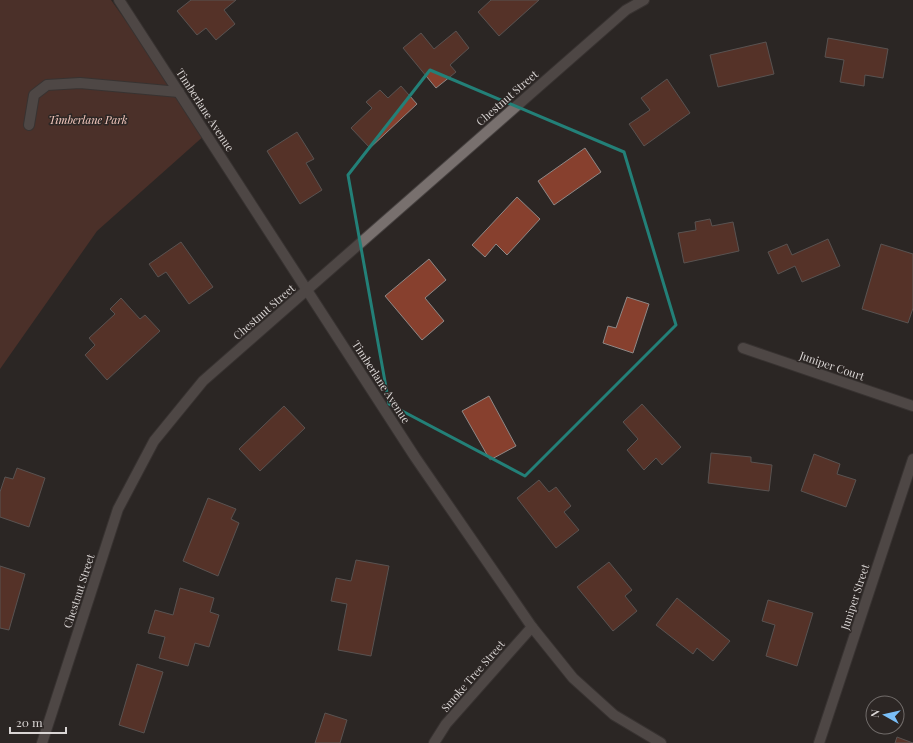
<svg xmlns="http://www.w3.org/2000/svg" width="913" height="743" viewBox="0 0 913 743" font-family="'Playfair Display',serif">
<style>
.green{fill:#713c2f}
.building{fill:#87402e;stroke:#8f8886}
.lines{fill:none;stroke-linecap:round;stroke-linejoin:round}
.minor-casing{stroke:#474241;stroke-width:12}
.minor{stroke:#78706e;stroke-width:10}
.marked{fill:none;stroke:#238078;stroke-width:3;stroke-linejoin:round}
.labels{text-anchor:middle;stroke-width:3;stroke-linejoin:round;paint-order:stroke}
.street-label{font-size:11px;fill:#d9d5d4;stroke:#2c2624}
.park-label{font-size:11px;font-style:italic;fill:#f7cbc0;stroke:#2c2624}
</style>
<rect width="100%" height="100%" fill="#2c2624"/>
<path class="green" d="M 0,0 L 111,0 L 206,134 L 97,231 L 0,369 Z"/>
<g class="building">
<path d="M 191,0 L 236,0 L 224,10 L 235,24 L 216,40 L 206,28 L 197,35 L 177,11 Z"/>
<path d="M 491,0 L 539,0 L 499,36 L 478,12 Z"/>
<path d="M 456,31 L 469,48 L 450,65 L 456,72 L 436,88 L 403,48 L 421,33 L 434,49 Z"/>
<path d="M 828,38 L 888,49 L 883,78 L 865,75 L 864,86 L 840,82 L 844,60 L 825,57 Z"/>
<path d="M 766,42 L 774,74 L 718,87 L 710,55 Z"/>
<path d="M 667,79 L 690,113 L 644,146 L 629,124 L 650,110 L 641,98 Z"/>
<path d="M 401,86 L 417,104 L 370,148 L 351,128 L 372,108 L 366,102 L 380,90 L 388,98 Z"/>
<path d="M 297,132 L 314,159 L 306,163 L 322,190 L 300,204 L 267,151 Z"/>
<path d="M 585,148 L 601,172 L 554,205 L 538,181 Z"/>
<path d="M 517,197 L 540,219 L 507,255 L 496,244 L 485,257 L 472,245 Z"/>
<path d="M 710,219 L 712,226 L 733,222 L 739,251 L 684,263 L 678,233 L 696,230 L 695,222 Z"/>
<path d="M 828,239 L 840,266 L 802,282 L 795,266 L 778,274 L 768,252 L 787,244 L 792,255 Z"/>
<path d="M 181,242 L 213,287 L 189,304 L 166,272 L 158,277 L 149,264 Z"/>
<path d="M 881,244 L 913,254 L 913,308 L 908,323 L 862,309 Z"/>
<path d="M 429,259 L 446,280 L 425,298 L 444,321 L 422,340 L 385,296 Z"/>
<path d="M 627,297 L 649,304 L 633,353 L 603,343 L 608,326 L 616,328 Z"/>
<path d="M 121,298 L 140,319 L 145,315 L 160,331 L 107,380 L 85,355 L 95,345 L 89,338 L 115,314 L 110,309 Z"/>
<path d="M 489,396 L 516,446 L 490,460 L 462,411 Z"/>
<path d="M 642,404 L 681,447 L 662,465 L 656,458 L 644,470 L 627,450 L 638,439 L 623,422 Z"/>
<path d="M 284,406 L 305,428 L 260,471 L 239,449 Z"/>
<path d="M 711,453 L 751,457 L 751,462 L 772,465 L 769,491 L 708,483 Z"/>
<path d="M 814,454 L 840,464 L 837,474 L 856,480 L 846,507 L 801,491 Z"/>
<path d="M 17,468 L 45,478 L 29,527 L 0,517 L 0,492 L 5,477 L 13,479 Z"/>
<path d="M 539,480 L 549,492 L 556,487 L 571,506 L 564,512 L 579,530 L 556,548 L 517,498 Z"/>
<path d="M 208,498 L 236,509 L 231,519 L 239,523 L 218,576 L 183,561 Z"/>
<path d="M 356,560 L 389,566 L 371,656 L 338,650 L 347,604 L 331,601 L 336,578 L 351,581 Z"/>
<path d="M 609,562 L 632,590 L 625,596 L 637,611 L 613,631 L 577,587 Z"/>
<path d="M 0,566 L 25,574 L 9,630 L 0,628 Z"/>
<path d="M 180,588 L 214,598 L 210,612 L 219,615 L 209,647 L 195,643 L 188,666 L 159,658 L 165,637 L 148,633 L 155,610 L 173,615 Z"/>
<path d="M 677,598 L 730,641 L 713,661 L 697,648 L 693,654 L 656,625 Z"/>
<path d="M 768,600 L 813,613 L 797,666 L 766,656 L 775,625 L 762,621 Z"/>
<path d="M 137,664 L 163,672 L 144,733 L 119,725 Z"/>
<path d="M 325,713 L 347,720 L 340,743 L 315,743 Z"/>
<path d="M 897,737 L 913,743 L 895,743 Z"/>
</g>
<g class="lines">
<g class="minor-casing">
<g id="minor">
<path d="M 119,0 L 415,457 L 532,627 L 573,678 L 614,715 L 661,743"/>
<path d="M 29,125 L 34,95 L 47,85 L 80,83 L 179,92"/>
<path d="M 743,348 L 913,406"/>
<path d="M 42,743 L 118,509 L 154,441 L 203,381 L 626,10 L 644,0"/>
<path d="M 434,743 L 446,724 L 532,627"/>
<path d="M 819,743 L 913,459"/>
</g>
</g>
<use href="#minor" class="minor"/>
</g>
<path d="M0 0H913V743H0ZM 430,70 L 624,152 L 676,325 L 525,476 L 389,404 L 348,175 Z" fill="#2c2624" fill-opacity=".55" fill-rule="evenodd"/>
<path class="marked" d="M 430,70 L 624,152 L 676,325 L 525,476 L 389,404 L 348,175 Z"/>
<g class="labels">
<g class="street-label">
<text transform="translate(507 98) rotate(-41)" y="4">Chestnut Street</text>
<text transform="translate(205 110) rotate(57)" y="4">Timberlane Avenue</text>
<text transform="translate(264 312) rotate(-41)" y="4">Chestnut Street</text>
<text transform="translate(832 366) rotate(19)" y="4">Juniper Court</text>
<text transform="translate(381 382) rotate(57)" y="4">Timberlane Avenue</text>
<text transform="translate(79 591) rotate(-72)" y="4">Chestnut Street</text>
<text transform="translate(855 597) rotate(-72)" y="4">Juniper Street</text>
<text transform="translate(473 676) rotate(-49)" y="4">Smoke Tree Street</text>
</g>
<g class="park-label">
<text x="88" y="124">Timberlane Park</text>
</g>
</g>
<g transform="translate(885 715) rotate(278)"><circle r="19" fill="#2c2624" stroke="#716c6a"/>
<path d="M0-3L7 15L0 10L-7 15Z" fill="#7abff8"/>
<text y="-6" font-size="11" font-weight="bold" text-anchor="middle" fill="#d9d5d4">N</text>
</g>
<path d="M10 727v6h56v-6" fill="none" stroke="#d9d5d4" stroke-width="2"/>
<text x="16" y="727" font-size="12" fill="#d9d5d4" stroke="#2c2624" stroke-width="3" paint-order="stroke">20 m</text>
</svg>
